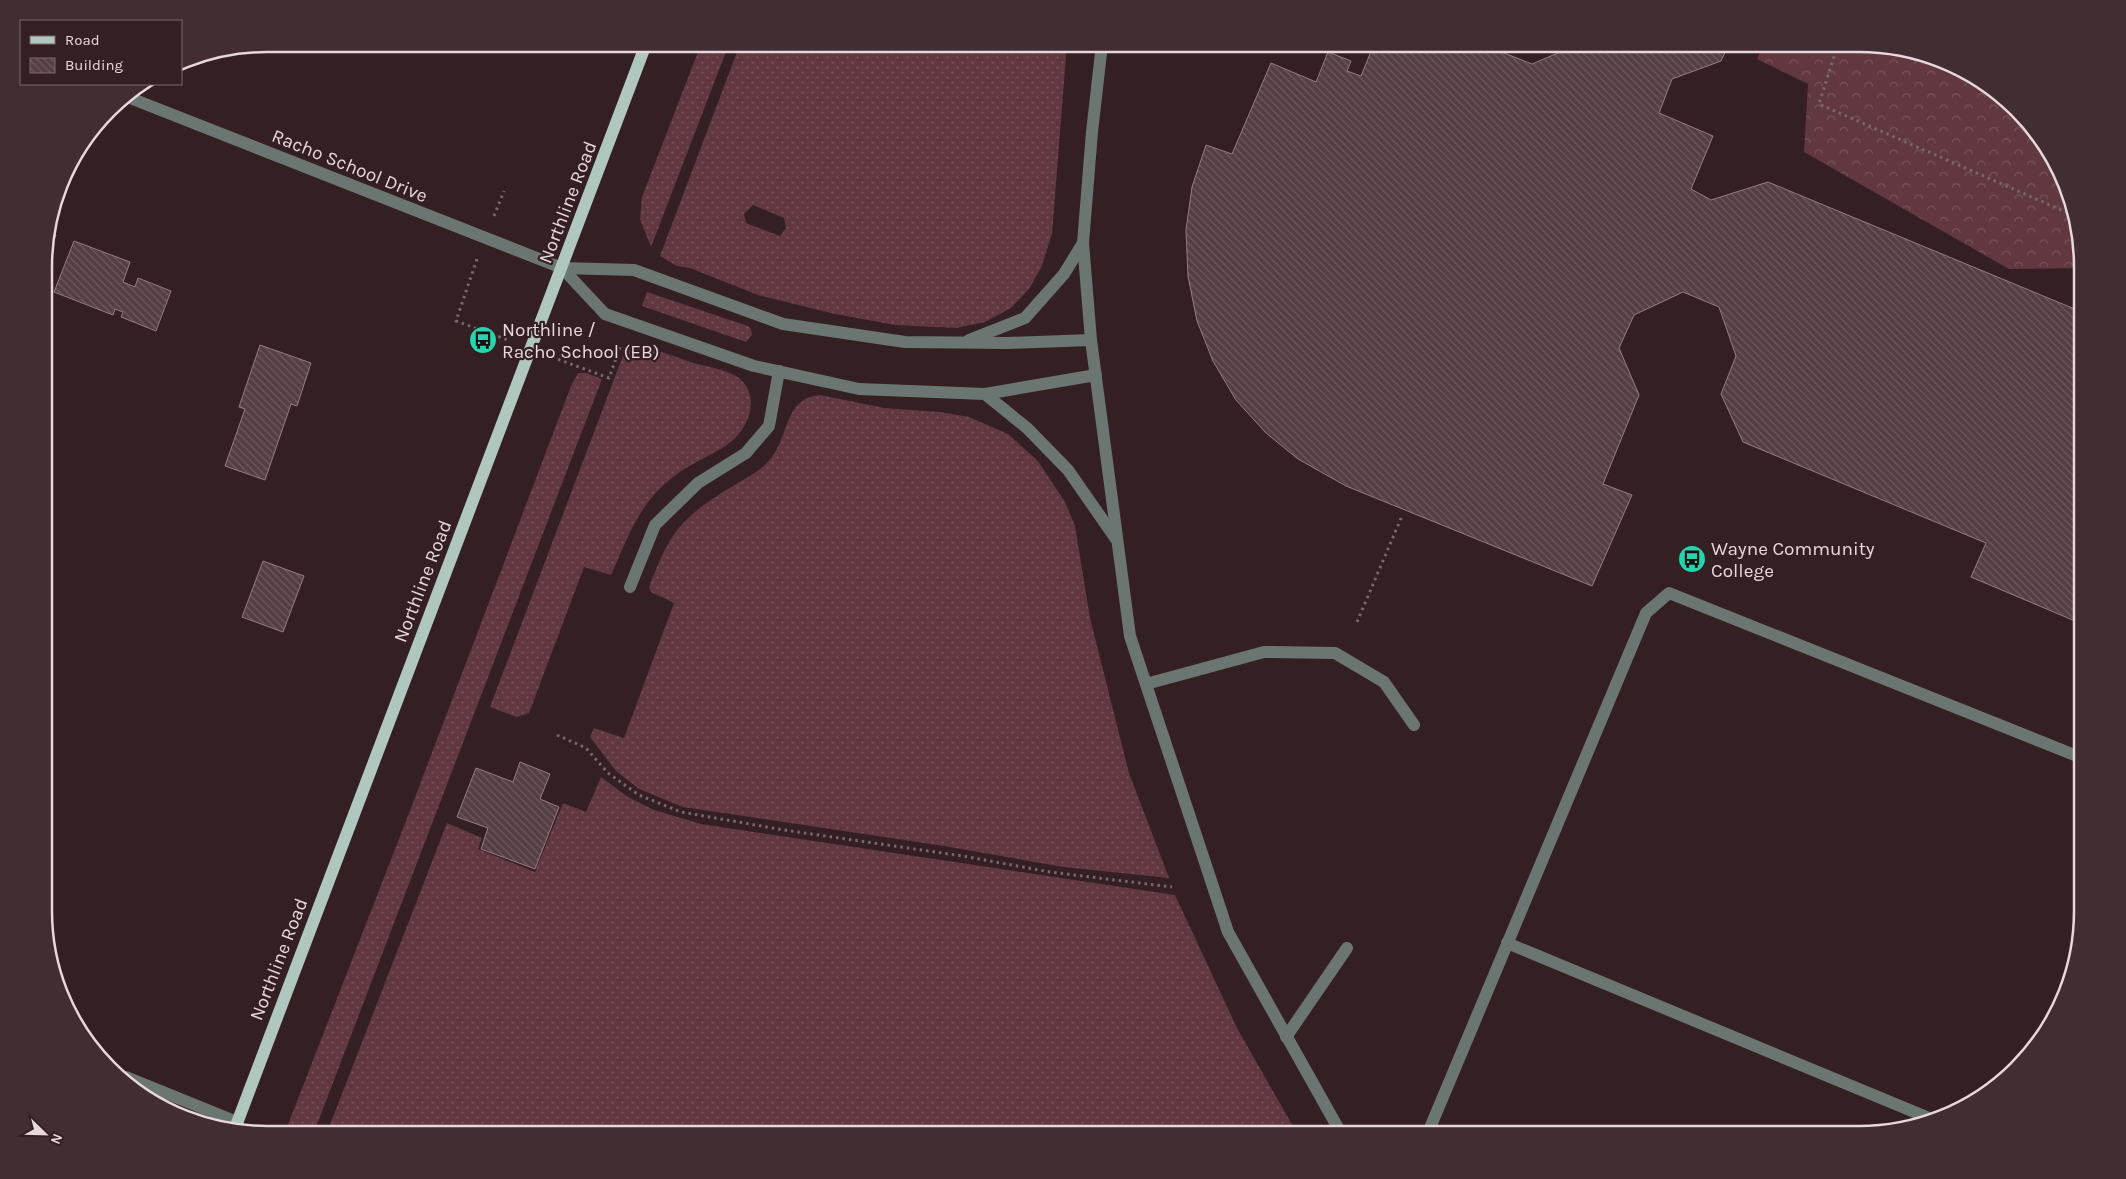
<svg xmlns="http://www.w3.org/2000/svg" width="2126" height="1179" viewBox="0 0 2126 1179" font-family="Karla,sans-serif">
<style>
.grass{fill:url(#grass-dots);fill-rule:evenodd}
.forest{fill:url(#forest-crowns)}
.building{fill:url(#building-back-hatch);stroke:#977d81}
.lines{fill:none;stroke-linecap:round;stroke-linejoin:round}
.path{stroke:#7a676b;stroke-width:3;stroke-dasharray:2.5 4;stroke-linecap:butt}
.minor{stroke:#6b7672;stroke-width:12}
.major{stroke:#b0c7bf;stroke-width:12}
.labels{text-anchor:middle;stroke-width:4.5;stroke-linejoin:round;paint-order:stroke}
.street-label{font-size:19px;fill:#e7d8db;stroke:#341f23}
.poi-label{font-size:19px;fill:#e7d8db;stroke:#341f23;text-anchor:start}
.rim{fill:none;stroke:#e7d8db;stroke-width:2.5}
</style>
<defs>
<pattern id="grass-dots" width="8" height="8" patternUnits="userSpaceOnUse" patternTransform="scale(1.25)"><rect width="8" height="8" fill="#613740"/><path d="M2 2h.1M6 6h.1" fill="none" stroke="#78535b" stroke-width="1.8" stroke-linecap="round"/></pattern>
<pattern id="forest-crowns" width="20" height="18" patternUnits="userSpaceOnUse" patternTransform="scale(1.25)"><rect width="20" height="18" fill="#613740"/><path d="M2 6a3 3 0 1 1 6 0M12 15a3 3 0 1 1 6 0" fill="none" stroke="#78535b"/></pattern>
<pattern id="building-back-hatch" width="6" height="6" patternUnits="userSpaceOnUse" patternTransform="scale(1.25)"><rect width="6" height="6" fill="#563f43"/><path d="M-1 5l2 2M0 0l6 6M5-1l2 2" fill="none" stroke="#6e5a5e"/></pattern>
</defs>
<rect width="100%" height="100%" fill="#341f23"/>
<g class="grass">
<path d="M 701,44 L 729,44 L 651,247 L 640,219 L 642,197 Z"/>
<path d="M 740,44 L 1067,44 L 1052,234 L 1041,268 L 1029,289 L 1011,308 L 985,322 L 956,328 L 895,325 L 835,314 L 758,295 L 690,268 L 677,266 L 660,256 ZM 753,205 L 784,218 L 786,228 L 780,236 L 746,223 L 744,214 Z"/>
<path d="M 647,292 L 748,326 L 751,329 L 752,335 L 746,342 L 642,306 Z"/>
<path d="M 627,345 C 651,347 670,355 693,363 C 705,366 718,368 730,373 C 761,386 754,422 732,441 C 717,453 698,460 683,470 C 673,476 662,486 654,495 C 634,517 623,549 611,575 L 584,567 L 529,713 L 517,717 L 490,707 Z"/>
<path d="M 578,373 L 586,373 L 602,379 L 313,1135 L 284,1135 L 411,808 L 571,386 Z"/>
<path d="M 820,395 L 884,408 L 940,412 L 969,417 L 1008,434 L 1038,461 L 1065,502 L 1075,526 L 1090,618 L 1129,773 L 1169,878 L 1063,867 L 944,846 L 683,807 L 639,789 L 616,771 L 590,737 L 594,728 L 624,738 L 674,603 L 651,592 L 649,587 C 670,533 678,520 728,489 C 743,479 761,472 772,457 C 789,434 785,398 820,395 Z"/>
<path d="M 601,777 L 628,797 L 654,810 L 701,824 L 1175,895 L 1237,1028 L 1298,1135 L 326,1135 L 447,823 L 482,838 L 478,849 L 535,872 L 563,803 L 586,812 Z"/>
</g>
<path class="forest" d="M 1764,44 L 1859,44 L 1917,51 L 1970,74 L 2045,143 L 2070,196 L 2082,252 L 2082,268 L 2009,269 L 1804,152 L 1808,84 L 1757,59 Z"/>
<g class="building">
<path d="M 1374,44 L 1481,44 L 1532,64 L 1579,44 L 1729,44 L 1721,61 L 1672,79 L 1659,113 L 1713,136 L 1691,189 L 1711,200 L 1768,182 L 2082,312 L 2082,624 L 1971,577 L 1986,543 L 1743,442 L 1721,394 L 1736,356 L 1719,307 L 1683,292 L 1634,315 L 1619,348 L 1639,395 L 1603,484 L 1632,495 L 1592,586 L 1346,486 L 1298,459 L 1266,433 L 1236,400 L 1213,361 L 1197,321 L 1188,276 L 1186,230 L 1192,187 L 1206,145 L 1232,154 L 1271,63 L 1316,82 L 1328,52 L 1351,61 L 1347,71 L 1361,76 Z"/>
<path d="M 48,232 L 56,235 L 46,262 L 46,238 Z"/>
<path d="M 74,241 L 130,262 L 123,282 L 135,287 L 138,278 L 171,291 L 156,331 L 121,317 L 123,312 L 115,309 L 113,315 L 54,292 Z"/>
<path d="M 260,345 L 311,363 L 297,406 L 291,404 L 265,480 L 225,466 L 245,409 L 239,407 Z"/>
<path d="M 263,561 L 304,576 L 283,632 L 242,617 Z"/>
<path d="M 520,762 L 550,774 L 540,799 L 559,807 L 535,869 L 481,849 L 488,828 L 457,817 L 476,768 L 513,782 Z"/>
</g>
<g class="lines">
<g class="path">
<path d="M 1838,44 L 1819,104 L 2075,216"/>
<path d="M 494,216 L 504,191"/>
<path d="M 477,259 L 456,321 L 508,340"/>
<path d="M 552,357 L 609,378 L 621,345"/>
<path d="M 1357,622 L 1402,516"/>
<path d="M 557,735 L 586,748 L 608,773 L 639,795 L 681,812 L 784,830 L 963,856 L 1050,872 L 1172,887"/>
</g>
<g class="minor">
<path d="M 1102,44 L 1092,132 L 1083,243 L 1091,340 L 1130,636 L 1228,932 L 1342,1135"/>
<path d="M 125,96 L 562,268 L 634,270 L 783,324 L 905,342 L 1007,343 L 1091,340"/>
<path d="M 562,268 L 605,314 L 754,366 L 859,389 L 985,394 L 1096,375"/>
<path d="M 969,340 L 1025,318 L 1064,274 L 1083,243"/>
<path d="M 985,394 L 1027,428 L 1068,470 L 1116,539"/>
<path d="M 630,587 L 655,525 L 698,483 L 746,453 L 769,426 L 779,371"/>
<path d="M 1146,684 L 1264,652 L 1335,653 L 1384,682 L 1414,725"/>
<path d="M 1507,943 L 1929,1118"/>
<path d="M 1286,1037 L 1347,948"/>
<path d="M 126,1077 L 237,1122"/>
<path d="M 1427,1135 L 1646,613 L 1669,593 L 2082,758"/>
</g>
<path class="major" d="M 234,1131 L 646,44"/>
</g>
<defs>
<g id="bus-disc" transform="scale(1.4375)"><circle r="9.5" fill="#25d5ae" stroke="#341f23"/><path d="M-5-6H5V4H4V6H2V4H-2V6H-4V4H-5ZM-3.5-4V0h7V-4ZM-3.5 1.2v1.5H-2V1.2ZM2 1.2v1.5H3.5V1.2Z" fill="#111"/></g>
</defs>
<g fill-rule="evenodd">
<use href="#bus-disc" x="483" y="340"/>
<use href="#bus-disc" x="1692" y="559"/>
</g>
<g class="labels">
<g class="street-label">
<text transform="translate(350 165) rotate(22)" y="7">Racho School Drive</text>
<text transform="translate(567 202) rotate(-69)" y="7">Northline Road</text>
<text transform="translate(422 581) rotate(-69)" y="7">Northline Road</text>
<text transform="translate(278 959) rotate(-69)" y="7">Northline Road</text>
</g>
<g class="poi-label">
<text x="502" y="336">Northline /<tspan x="502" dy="22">Racho School (EB)</tspan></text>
<text x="1711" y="555">Wayne Community<tspan x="1711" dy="22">College</tspan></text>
</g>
</g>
<path d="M0 0H2126V1179H0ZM267 52H1859A215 215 0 0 1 2074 267V911A215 215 0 0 1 1859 1126H267A215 215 0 0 1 52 911V267A215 215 0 0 1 267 52Z" fill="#422e32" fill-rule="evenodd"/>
<path class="rim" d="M267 52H1859A215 215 0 0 1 2074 267V911A215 215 0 0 1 1859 1126H267A215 215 0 0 1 52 911V267A215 215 0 0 1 267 52Z"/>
<rect x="20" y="20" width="162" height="65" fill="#341f23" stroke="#7c696d"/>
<rect x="30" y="36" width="25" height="8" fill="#b0c7bf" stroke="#7c696d"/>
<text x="65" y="45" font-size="15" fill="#e7d8db">Road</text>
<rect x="30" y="58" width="25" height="15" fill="url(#building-back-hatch)" stroke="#7c696d"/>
<text x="65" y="70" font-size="15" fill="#e7d8db">Building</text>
<g transform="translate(45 1134) rotate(113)" stroke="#341f23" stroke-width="4" paint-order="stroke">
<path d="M0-4L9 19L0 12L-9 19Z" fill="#e7d8db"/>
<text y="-8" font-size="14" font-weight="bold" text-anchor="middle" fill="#e7d8db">N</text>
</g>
</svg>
